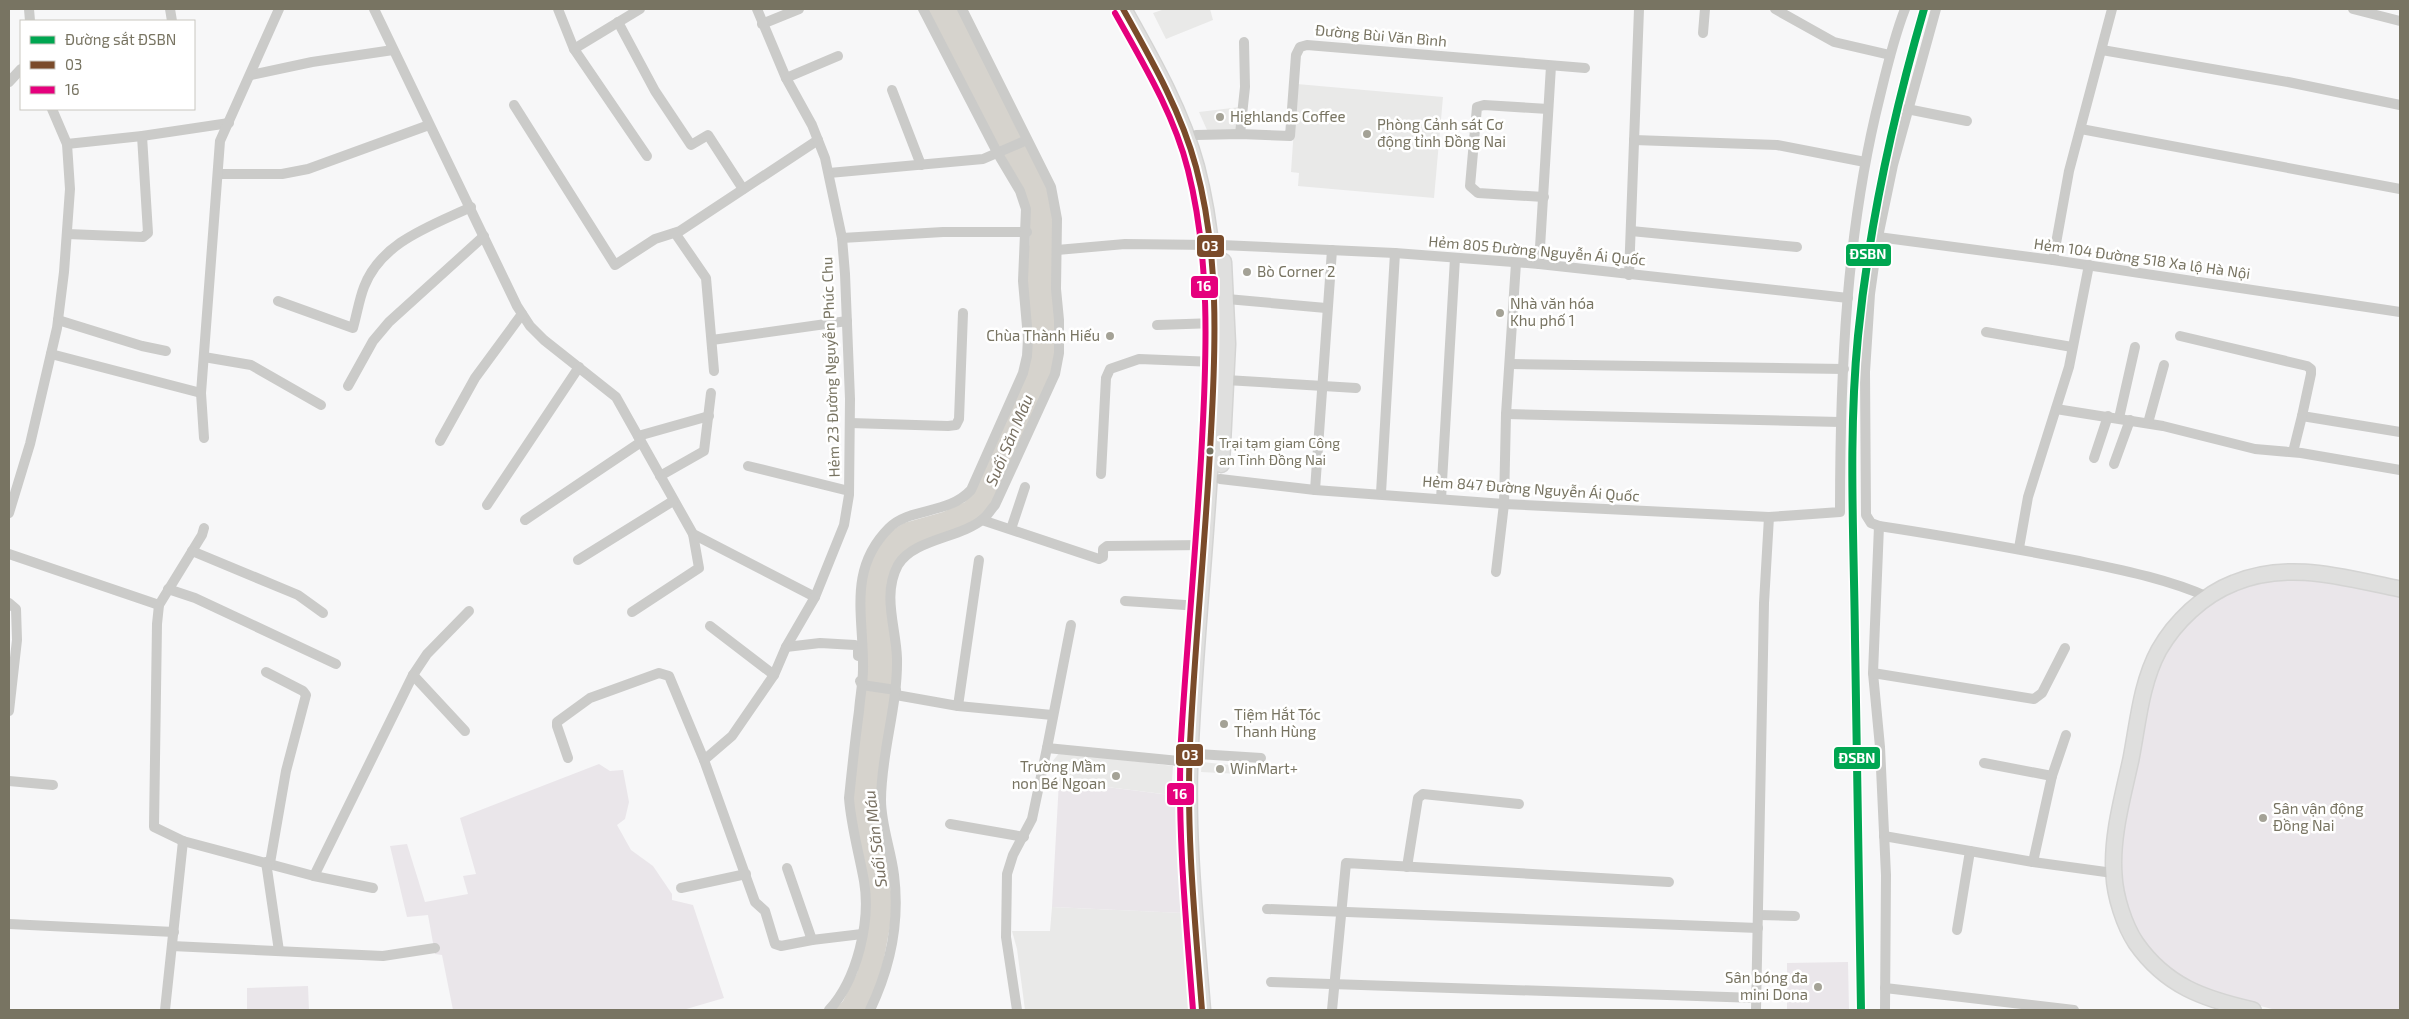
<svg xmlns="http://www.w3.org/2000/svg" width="2409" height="1019" viewBox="0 0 2409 1019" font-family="'Exo 2',sans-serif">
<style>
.built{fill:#e9e9e8}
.green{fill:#eae6ea}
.water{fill:#d6d3cd}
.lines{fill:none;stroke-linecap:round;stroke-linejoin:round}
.secondary-casing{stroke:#d4d4d3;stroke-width:18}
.primary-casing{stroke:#d4d4d3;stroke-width:19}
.street{stroke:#cbcbc9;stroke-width:10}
.secondary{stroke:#dfdfde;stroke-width:15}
.primary{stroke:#dfdfde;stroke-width:16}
.bus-1-casing{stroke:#fff;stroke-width:10}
.bus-2-casing{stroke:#fff;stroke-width:10}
.bus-1{stroke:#7a4b2a;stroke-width:6}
.bus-2{stroke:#e5007d;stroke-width:6}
.rail-1-casing{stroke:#fff;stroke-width:11}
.rail-1{stroke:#00a651;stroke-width:8}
.poi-dot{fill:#a4a296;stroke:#fff;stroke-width:2}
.bus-dot{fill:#787462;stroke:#fff;stroke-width:2}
.labels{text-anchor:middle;stroke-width:5;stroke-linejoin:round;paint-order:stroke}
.bus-label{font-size:14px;fill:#787462;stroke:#fff;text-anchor:start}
.street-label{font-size:15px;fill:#787462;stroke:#fff}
.poi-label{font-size:15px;fill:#787462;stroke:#fff;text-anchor:start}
.water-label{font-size:16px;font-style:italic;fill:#787062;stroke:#fff}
.line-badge{stroke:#fff;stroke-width:2}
.badge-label{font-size:14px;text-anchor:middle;font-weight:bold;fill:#fff}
</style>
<rect width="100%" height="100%" fill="#f7f7f8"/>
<g class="built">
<path d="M 1165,9 L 1210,9 L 1213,20 L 1166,39 L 1153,13 Z"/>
<path d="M 1297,84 L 1443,97 L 1434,198 L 1298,186 L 1299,173 L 1291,172 Z"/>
<path d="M 1240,107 L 1237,130 L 1207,130 L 1199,112 Z"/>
<path d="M 1060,752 L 1173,766 L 1171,795 L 1059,781 L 1061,768 L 1056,767 L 1052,762 Z"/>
<path d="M 1202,762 L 1240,766 L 1239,774 L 1201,772 Z"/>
<path d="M 1052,907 L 1183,913 L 1190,1010 L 1025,1010 L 1017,949 L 1012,931 L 1050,931 Z"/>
</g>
<g class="green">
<path d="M 2318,578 L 2400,595 L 2400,1010 L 2276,1010 L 2202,991 L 2166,967 L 2140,938 L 2126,906 L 2120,885 L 2121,843 L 2130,793 L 2153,679 L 2164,653 L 2185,625 L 2200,610 L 2223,594 L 2263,580 Z"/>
<path d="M 599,764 L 610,771 L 623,770 L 629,802 L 625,819 L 617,825 L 631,850 L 653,866 L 672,894 L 672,900 L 693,905 L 724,998 L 683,1010 L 453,1010 L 442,955 L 435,954 L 428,915 L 407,917 L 390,846 L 407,844 L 425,902 L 468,894 L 463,876 L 476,874 L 460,818 Z"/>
<path d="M 1059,781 L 1178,796 L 1183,913 L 1052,907 Z"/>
<path d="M 1848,962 L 1849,1010 L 1787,1010 L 1787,963 Z"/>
<path d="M 308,986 L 309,1010 L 247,1010 L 247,988 Z"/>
</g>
<path class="water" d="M 927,9 L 958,9 L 1047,188 L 1053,219 L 1055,353 L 1051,373 L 992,502 L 980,517 L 895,563 L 893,686 L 879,784 L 893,910 L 880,980 L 866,1010 L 834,1010 L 843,1001 L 857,973 L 865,935 L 852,797 L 863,601 L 868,567 L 880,543 L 893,530 L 904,523 L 943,512 L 965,502 L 1027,372 L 1028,262 L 1030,232 L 1003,156 Z"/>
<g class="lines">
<g class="secondary-casing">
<path id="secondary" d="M 2253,1010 C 2204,999 2166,986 2136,943 C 2124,925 2115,896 2114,875 C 2111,837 2123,796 2131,759 C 2138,723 2141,683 2159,650 C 2175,622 2203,595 2234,583 C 2289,560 2345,578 2400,589"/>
</g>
<g class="primary-casing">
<g id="primary">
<path d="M 1123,9 C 1151,59 1181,111 1196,167 C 1218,251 1216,335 1212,421 C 1207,529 1195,636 1190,744 C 1185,833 1195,922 1202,1010"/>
<path d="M 1221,464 L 1227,344 L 1223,262"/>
</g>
</g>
<g class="street">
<path d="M 29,9 L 30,21"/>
<path d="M 170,9 L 172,21"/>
<path d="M 374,9 L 517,306 L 530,326 L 544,340 L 616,397 L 693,534 L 815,597"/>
<path d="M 558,9 L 574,49 L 647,156"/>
<path d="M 1775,9 L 1834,42 L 1890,55"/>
<path d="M 1936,9 L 1893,165 L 1878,237 L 1870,294 L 1865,372 L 1866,515 L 1871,523 L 1879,526 C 1946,536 2012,548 2079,561 C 2122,570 2168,579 2208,597"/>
<path d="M 2353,9 L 2400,21"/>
<path d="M 618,22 L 655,91 L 691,145 L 708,135 L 743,189"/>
<path d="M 762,24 L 799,9"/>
<path d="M 1703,33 L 1705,9"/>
<path d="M 574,49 L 640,9"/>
<path d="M 2102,50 L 2288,82 L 2400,105"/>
<path d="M 251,75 L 312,62 L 393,50"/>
<path d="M 786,78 L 838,56"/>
<path d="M 9,82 L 21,69"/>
<path d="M 892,90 L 921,165"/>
<path d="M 514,105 L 615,265 L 655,239 L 680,231 L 818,140"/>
<path d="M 1907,109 L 1967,121"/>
<path d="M 2081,129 L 2400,189"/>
<path d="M 1240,134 L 1245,87 L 1244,42"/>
<path d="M 1196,135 L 1240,134 L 1290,136 L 1296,55 L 1300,47 L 1307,45 L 1585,68"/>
<path d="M 1634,140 L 1777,145 L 1865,162"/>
<path d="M 67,144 L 142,136 L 229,123"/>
<path d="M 829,173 L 983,159 L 1027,140"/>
<path d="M 218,174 L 282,174 L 308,169 L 429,125"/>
<path d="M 1544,197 L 1478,193 L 1470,186 L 1477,107 L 1484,105 L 1548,109"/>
<path d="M 1631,231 L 1797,247"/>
<path d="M 675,233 L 706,278 L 714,371"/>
<path d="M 67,234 L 143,237 L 148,233 L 142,136"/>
<path d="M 1878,237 L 2053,260 L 2400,312"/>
<path d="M 842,238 L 943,232 L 1027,232"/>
<path d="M 1221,245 L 1395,253 L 1539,264 L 1848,298"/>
<path d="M 1057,250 L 1125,244 L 1211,245"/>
<path d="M 2053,260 L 2069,171 L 2112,9"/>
<path d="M 1539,264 L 1551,66"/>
<path d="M 1629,275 L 1639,9"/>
<path d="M 1227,299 L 1326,308"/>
<path d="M 278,301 L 353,328 C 357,314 359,300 364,287 C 381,242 431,226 471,207"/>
<path d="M 58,320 L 142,346 L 166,351"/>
<path d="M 1157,325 L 1215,323"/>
<path d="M 1986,332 L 2072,347"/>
<path d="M 2180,336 L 2307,366 L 2311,369 L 2311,374 L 2302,416 L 2400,432"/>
<path d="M 712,340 L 847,321"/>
<path d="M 51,354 L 201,393"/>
<path d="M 204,357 L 251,365 L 321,405"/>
<path d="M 1511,364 L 1844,369"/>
<path d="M 1226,380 L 1356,388"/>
<path d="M 348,386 L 373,341 L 389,322 L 484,236"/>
<path d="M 2056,409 L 2163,426 L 2255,449 L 2301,453 L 2400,470"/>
<path d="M 1506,414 L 1840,422"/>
<path d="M 2119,418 L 2135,347"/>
<path d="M 850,423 L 948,426 L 956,425 L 959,419 L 963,313"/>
<path d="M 2148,423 L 2164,365"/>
<path d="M 638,436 L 709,416"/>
<path d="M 204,438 L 201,393 L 220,141 L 279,9"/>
<path d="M 440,441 L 475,378 L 522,314"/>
<path d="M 2293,452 L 2302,416"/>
<path d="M 2094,458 L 2108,416"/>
<path d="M 2114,464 L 2130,420"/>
<path d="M 748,466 L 849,491"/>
<path d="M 1101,474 L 1106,378 L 1110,369 L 1139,359 L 1215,362"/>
<path d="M 660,476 L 704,451 L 711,393"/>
<path d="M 1220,479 L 1315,490 L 1504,504 L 1769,517 L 1840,512 C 1840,373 1846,231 1880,96 C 1887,67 1894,37 1905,9"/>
<path d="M 1315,490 L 1332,250"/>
<path d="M 1381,493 L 1395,253"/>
<path d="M 1441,499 L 1455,258"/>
<path d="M 487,505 L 579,367"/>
<path d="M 9,513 L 30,444 L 57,328 L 64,272 L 70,189 L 67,144 L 52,109"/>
<path d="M 525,520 L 641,442"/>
<path d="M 982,520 L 1099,559 L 1103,557 L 1103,549 L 1107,546 L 1205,545"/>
<path d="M 1879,526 L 1873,673 L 1880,747 L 1886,875 L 1885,1010"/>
<path d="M 204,528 L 202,535 L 159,605 L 157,624 L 154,827 L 183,841 L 314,876 L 413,675 L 427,654 L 469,611"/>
<path d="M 1011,529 L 1025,487"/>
<path d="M 2019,548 L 2028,497 L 2069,367 L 2089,265"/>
<path d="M 192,551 L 298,595 L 323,613"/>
<path d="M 9,554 L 159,605"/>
<path d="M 578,560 L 673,501"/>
<path d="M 1496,572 L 1504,504 L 1506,414 L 1516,263"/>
<path d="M 168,589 L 195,598 L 336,664"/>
<path d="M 1125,601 L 1200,606"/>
<path d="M 9,603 L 16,609 L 17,640 L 9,711"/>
<path d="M 632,612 L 699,568 L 693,534"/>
<path d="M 710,626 L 774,675"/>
<path d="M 786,647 L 820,643 L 855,645 L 858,648 L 858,656"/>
<path d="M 266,672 L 303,691 L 306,695 L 286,771 L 270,863"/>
<path d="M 1873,673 L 2034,699 L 2042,693 L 2065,648"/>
<path d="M 413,675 L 465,731"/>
<path d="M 860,681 L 862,685 L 896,690"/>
<path d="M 896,695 L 958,706 L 1052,715"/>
<path d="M 958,706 L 979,560"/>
<path d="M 1047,748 L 1071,625"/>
<path d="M 1198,754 L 1261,758"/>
<path d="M 568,758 L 557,726 L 557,722 L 590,698 L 659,673 L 669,676 L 704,760 L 755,902 L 765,911 L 775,944 L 781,946 L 812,940 L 862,934"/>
<path d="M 704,760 L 732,736 L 774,675 L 786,647 L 815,597 L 844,525 L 849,495 L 850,399 L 845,274 L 842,238 L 825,158 L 812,125 L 786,78 L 757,9"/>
<path d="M 1984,763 L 2052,776"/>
<path d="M 9,781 L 53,785"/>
<path d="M 950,824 L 1024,837"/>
<path d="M 1884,836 L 2033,862 L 2113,873"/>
<path d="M 266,862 L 279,951"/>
<path d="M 2033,862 L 2052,776 L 2066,735"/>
<path d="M 1407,867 L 1418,798 L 1423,794 L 1519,804"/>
<path d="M 787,868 L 812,940"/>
<path d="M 314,876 L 373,888"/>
<path d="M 681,888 L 746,874"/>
<path d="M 1267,909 L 1758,928"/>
<path d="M 1759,915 L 1795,916"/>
<path d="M 9,924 L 174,932"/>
<path d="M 1957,930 L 1970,851"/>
<path d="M 172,946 L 383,956 L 435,948"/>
<path d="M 1271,982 L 1757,998"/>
<path d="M 1885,988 L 2074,1010"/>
<path d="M 165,1010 L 183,841"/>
<path d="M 829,1010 C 857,980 871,921 864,881 C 859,853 851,826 849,798 C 852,769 855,740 859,711 C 860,697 863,683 863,669 C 864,617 847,570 889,528 C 910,507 948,515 971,490 L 1023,373 L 1027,356 L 1028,338 L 1023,281 L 1026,209 L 1020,191 L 998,154 L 923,9"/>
<path d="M 870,1010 C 890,968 900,922 894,875 C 891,850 881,825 881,800 C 881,753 898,706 897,658 C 896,627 882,595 898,565 C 913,539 961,538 983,519 C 988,515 991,509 995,505 L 1055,374 L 1059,353 L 1059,320 L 1056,289 L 1057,219 L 1051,187 L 962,9"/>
<path d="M 1017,1010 L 1006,937 L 1007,874 L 1013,855 L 1032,819 L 1047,748 L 1189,762"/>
<path d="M 1332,1010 L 1346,863 L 1669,882"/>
<path d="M 1756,1010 L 1764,603 L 1769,517"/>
</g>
<use href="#secondary" class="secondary"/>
<use href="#primary" class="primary"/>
<g class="bus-1-casing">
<path id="bus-1" d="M 1123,9 C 1151,59 1181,111 1196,167 C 1219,253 1216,344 1211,432 C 1206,536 1195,640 1190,744 C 1186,833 1195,921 1202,1010"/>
</g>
<g class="bus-2-casing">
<path id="bus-2" d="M 1115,13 C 1143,63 1174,114 1188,170 C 1210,258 1207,350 1202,440 C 1197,540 1187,640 1181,740 C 1177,830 1186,920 1193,1010"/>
</g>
<use href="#bus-1" class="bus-1"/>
<use href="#bus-2" class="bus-2"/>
<g class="rail-1-casing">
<path id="rail-1" d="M 1861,1010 C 1858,887 1858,763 1855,640 C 1854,539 1848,437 1858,336 C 1869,225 1893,116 1924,9"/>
</g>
<use href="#rail-1" class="rail-1"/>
</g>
<g class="poi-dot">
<circle cx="1220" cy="117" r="5"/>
<circle cx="1367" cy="134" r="5"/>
<circle cx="1247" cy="272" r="5"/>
<circle cx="1500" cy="313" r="5"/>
<circle cx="1110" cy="336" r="5"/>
<circle cx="1224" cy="724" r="5"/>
<circle cx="1220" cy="769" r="5"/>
<circle cx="1116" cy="776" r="5"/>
<circle cx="2263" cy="818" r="5"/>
<circle cx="1818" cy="987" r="5"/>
</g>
<circle class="bus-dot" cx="1210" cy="451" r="4.5"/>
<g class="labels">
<g class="bus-label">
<text x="1219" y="448">Trại tạm giam Công<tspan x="1219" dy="17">an Tỉnh Đồng Nai</tspan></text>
</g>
<g class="street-label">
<text transform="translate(1381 36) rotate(5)" y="5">Đường Bùi Văn Bình</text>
<text transform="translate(1537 251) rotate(5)" y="5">Hẻm 805 Đường Nguyễn Ái Quốc</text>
<text transform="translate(2142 259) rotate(8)" y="5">Hẻm 104 Đường 518 Xa lộ Hà Nội</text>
<text transform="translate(831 367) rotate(-92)" y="5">Hẻm 23 Đường Nguyễn Phúc Chu</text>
<text transform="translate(1531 489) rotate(4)" y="5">Hẻm 847 Đường Nguyễn Ái Quốc</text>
</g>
<g class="poi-label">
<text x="1230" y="122">Highlands Coffee</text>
<text x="1377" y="130">Phòng Cảnh sát Cơ<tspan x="1377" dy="17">động tỉnh Đồng Nai</tspan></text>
<text x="1257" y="277">Bò Corner 2</text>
<text x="1510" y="309">Nhà văn hóa<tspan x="1510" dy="17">Khu phố 1</tspan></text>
<text x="1100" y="341" text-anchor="end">Chùa Thành Hiếu</text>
<text x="1234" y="720">Tiệm Hắt Tóc<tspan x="1234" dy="17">Thanh Hùng</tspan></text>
<text x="1106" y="772" text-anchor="end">Trường Mầm<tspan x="1106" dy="17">non Bé Ngoan</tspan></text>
<text x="1230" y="774">WinMart+</text>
<text x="2273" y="814">Sân vận động<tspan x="2273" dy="17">Đồng Nai</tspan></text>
<text x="1808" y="983" text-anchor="end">Sân bóng đa<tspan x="1808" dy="17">mini Dona</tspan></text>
</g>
<g class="water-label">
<text transform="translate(1009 440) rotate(-67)" y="6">Suối Săn Máu</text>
<text transform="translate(875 839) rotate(-97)" y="6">Suối Săn Máu</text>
</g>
</g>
<g class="line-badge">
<rect x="1196" y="234" width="29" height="24" rx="5" fill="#7a4b2a"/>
<rect x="1845" y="243" width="47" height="24" rx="5" fill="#00a651"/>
<rect x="1190" y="275" width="29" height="24" rx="5" fill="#e5007d"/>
<rect x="1175" y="743" width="29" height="24" rx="5" fill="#7a4b2a"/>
<rect x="1833" y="746" width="48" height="24" rx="5" fill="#00a651"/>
<rect x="1166" y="782" width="29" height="24" rx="5" fill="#e5007d"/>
</g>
<g class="badge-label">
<text x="1210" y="251">03</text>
<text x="1868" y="259">ĐSBN</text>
<text x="1204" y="291">16</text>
<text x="1190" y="760">03</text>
<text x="1857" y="763">ĐSBN</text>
<text x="1180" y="799">16</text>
</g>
<rect width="2409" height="1019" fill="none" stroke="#787462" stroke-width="20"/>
<rect x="20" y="20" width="175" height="90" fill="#ffffff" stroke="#c9c7c0"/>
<rect x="30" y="36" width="25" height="8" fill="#00a651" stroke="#c9c7c0"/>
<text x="65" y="45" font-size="15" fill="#787462">Đường sắt ĐSBN</text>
<rect x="30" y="61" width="25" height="8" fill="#7a4b2a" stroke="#c9c7c0"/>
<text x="65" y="70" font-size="15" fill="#787462">03</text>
<rect x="30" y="86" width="25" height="8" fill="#e5007d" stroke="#c9c7c0"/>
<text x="65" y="95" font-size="15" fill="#787462">16</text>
</svg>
